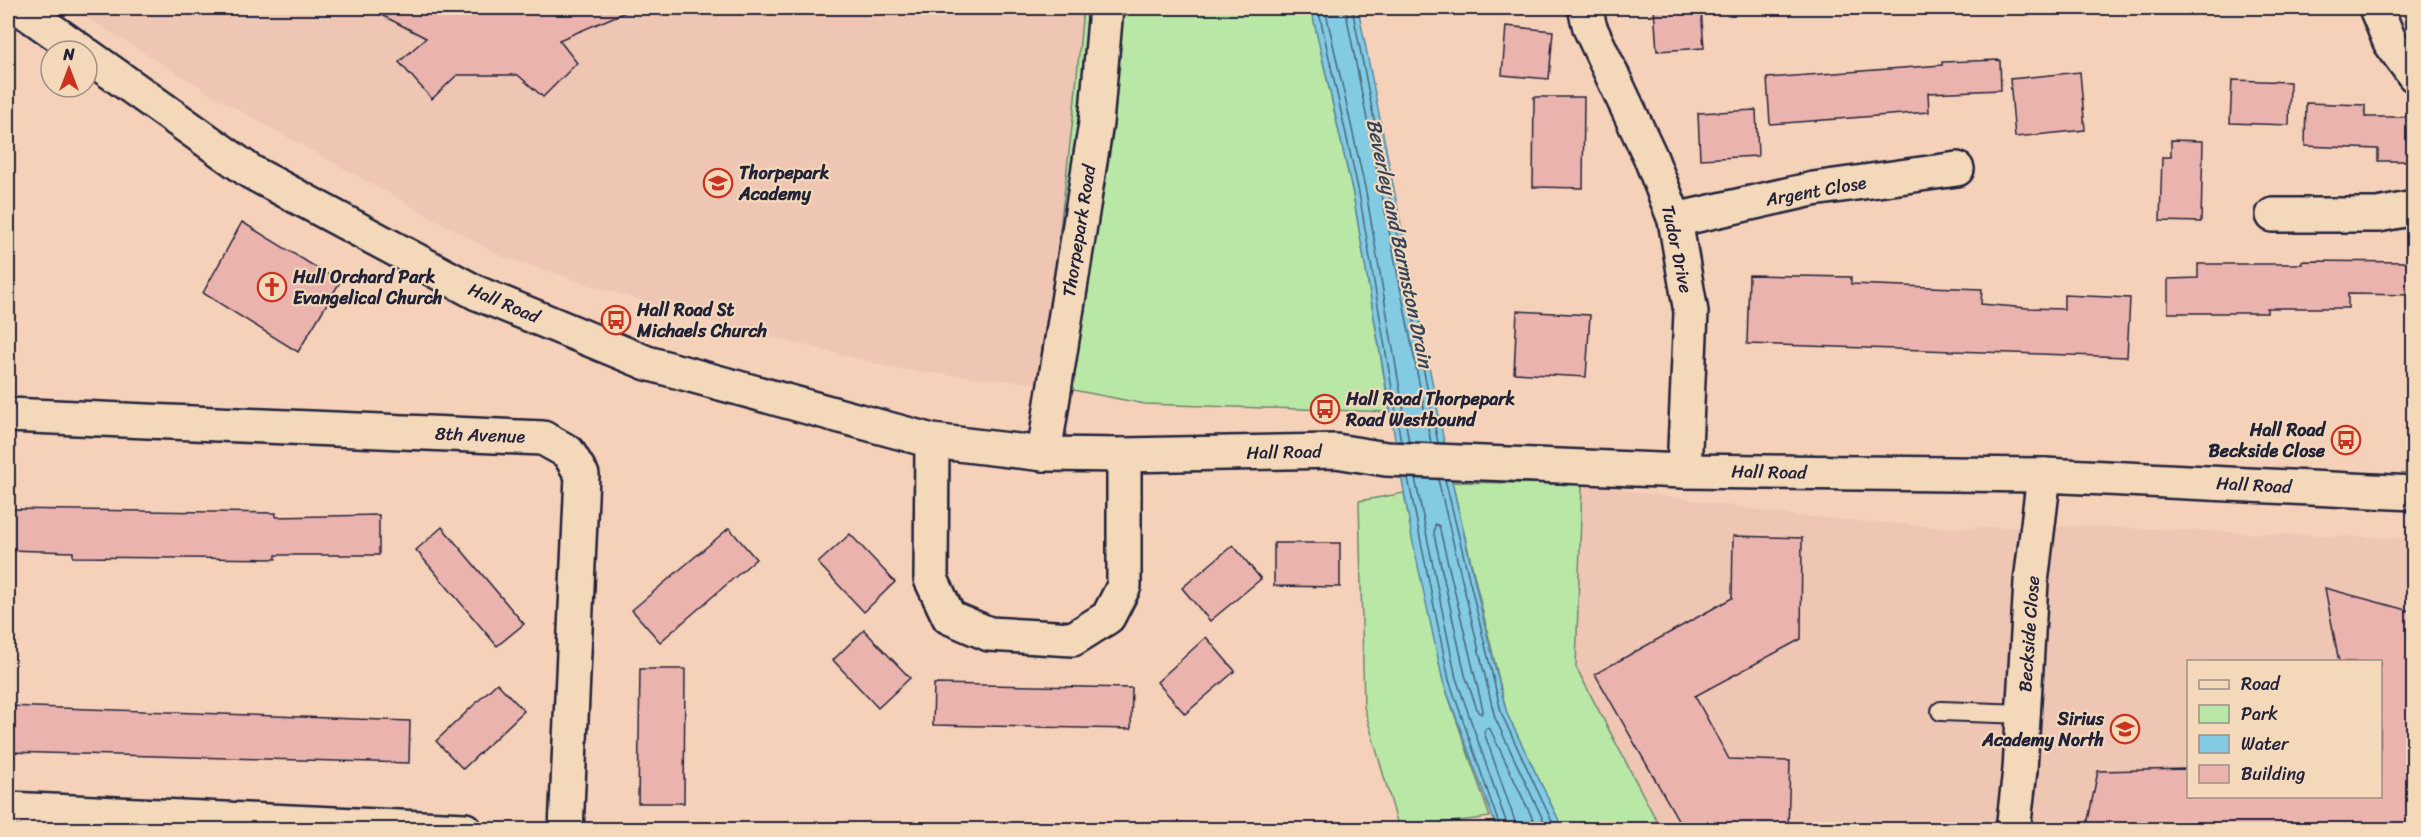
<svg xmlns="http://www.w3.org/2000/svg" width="2421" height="837" viewBox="0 0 2421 837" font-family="Sriracha,sans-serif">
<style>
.built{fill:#efc5b4;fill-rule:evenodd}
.green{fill:#b9e7a5;stroke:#6e8470;stroke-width:1.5}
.water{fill:#82cbe3;stroke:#5c87a0;stroke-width:1.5}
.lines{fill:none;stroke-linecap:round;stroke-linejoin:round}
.shore{stroke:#48667e;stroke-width:1.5}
.building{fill:#ebb3ae;stroke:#22223b;stroke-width:1.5}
.service-casing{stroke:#22223b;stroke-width:22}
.minor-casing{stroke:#22223b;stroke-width:38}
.tertiary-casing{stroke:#22223b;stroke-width:38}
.service{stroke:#f3d8ba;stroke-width:18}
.minor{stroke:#f3d8ba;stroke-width:33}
.tertiary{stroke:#f3d8ba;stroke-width:33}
.labels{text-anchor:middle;stroke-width:4.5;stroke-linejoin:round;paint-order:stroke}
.poi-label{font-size:18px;font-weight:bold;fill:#22223b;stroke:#f3d8ba;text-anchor:start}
.street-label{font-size:18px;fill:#22223b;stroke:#f3d8ba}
.water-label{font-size:20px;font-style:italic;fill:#35445d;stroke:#f3d8ba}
</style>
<rect width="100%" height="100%" fill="#f6d1b9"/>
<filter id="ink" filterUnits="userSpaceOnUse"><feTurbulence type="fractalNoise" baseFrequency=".0167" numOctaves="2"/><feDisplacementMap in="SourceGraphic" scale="12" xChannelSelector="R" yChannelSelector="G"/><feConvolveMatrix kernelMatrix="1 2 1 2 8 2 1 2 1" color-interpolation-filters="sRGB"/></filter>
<g filter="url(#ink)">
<g class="built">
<path d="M 71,8 L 1083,8 L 1074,109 L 1042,384 L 902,370 L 693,317 L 503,257 L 219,99 Z"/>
<path d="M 1582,484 L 1800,516 L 1948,528 L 2078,526 L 2413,539 L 2413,829 L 1661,829 L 1576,667 ZM 2188,662 L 2380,662 L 2380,796 L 2188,796 Z"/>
</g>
<g class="green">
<path d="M 1083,8 L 1311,8 L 1353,194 L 1390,412 L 1145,404 L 1042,384 L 1074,109 Z"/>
<path d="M 1452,482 L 1582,484 L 1576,667 L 1661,829 L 1563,829 L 1507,714 Z"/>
<path d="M 1404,493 L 1443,681 L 1490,817 L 1399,829 L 1364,707 L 1359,501 Z"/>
</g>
<path class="water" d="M 1311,8 L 1358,8 L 1452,482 L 1486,631 L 1507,714 L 1563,829 L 1497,829 L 1443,681 L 1412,538 L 1353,194 Z"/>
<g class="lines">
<g class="shore">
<path d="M 1318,8 L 1359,193 L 1401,442"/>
<path d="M 1325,8 L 1366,192 L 1409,442"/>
<path d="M 1345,8 L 1431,443"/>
<path d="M 1352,8 L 1438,443"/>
<path d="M 1408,478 L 1449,680 L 1501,830"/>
<path d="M 1415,478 L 1456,678 L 1509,830"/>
<path d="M 1438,479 L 1495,718 L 1548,830"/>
<path d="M 1445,479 L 1502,715 L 1556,830"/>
<path d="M 1435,524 L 1439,526 L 1483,710 L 1481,714 L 1478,712 L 1465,675 L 1434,534 Z"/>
<path d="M 1518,830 L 1484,732 L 1486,728 L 1490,729 L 1538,830"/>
</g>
</g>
<g class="building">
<path d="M 368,8 L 635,8 L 559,40 L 577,63 L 543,97 L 518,75 L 457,75 L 432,99 L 399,62 L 426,38 Z"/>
<path d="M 1654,8 L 1701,8 L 1704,48 L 1657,51 Z"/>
<path d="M 1506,26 L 1553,31 L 1549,79 L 1502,75 Z"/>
<path d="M 2000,60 L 2001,90 L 1928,93 L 1929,112 L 1770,124 L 1767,78 L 1942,65 L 1942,62 Z"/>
<path d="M 2080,72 L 2085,130 L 2015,137 L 2010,79 Z"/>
<path d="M 2232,80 L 2290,82 L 2289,125 L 2230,123 Z"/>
<path d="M 1534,97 L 1584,97 L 1583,188 L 1533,187 Z"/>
<path d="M 2306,103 L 2365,105 L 2365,117 L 2414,117 L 2414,161 L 2378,161 L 2378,149 L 2305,146 Z"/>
<path d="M 1756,110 L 1758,156 L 1700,159 L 1698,113 Z"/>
<path d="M 2171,140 L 2203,141 L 2201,222 L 2160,221 L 2162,157 L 2171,157 Z"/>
<path d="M 242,222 L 340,282 L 298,352 L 203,293 Z"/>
<path d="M 2302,261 L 2414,262 L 2414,295 L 2348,294 L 2348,308 L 2267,308 L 2267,313 L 2168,313 L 2168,279 L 2198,278 L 2198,264 L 2302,264 Z"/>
<path d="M 1749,275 L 1851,277 L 1851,284 L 1982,289 L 1981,304 L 2028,308 L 2064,309 L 2064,295 L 2130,298 L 2127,357 L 1747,344 Z"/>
<path d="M 1517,311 L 1590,315 L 1586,377 L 1514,373 Z"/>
<path d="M 8,509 L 276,513 L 276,517 L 379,515 L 379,555 L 276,555 L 276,559 L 73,557 L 73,552 L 8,550 Z"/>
<path d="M 442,527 L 524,624 L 497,646 L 416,550 Z"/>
<path d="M 729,528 L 756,559 L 660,642 L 632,610 Z"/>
<path d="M 850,534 L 895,582 L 864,612 L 818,563 Z"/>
<path d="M 1733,536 L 1802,538 L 1801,639 L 1695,696 L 1729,759 L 1790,761 L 1788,830 L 1684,830 L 1595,674 L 1732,598 Z"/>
<path d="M 1274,543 L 1340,543 L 1340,587 L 1274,586 Z"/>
<path d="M 1233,545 L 1261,579 L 1210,621 L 1182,588 Z"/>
<path d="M 2325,588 L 2414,612 L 2414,830 L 2086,830 L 2098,771 L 2188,769 L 2188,796 L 2380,796 L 2380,662 L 2339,662 Z"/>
<path d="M 864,630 L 910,678 L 878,708 L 833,660 Z"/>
<path d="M 1206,637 L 1235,671 L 1185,714 L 1157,682 Z"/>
<path d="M 640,669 L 685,669 L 684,803 L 638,803 Z"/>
<path d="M 497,683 L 524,711 L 463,769 L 436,741 Z"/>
<path d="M 934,684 L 1132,688 L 1131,729 L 933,725 Z"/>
<path d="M 8,706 L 410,721 L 409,763 L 8,752 Z"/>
</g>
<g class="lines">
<g class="service-casing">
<path id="service" d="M 1941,711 L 2024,714"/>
</g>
<g class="minor-casing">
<g id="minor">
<path d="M 1585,8 L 1590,28 L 1650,156 L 1675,220 L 1691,312 L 1684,471"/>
<path d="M 2376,8 L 2390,42 L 2414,75"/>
<path d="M 2273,215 L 2378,215 L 2414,208"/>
<path d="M 1675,220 L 1813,189 L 1957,169"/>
<path d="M 8,415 L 543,438 L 568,452 L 582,475 L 566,830"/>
<path d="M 932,441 L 931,579 L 949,617 L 989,634 L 1073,639 L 1108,617 L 1124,586 L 1124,455"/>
<path d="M 1044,454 L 1096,123 L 1106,8"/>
<path d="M 8,809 L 465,830"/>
<path d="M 2013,830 L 2020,770 L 2031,582 L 2044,475"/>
</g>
</g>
<g class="tertiary-casing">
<g id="tertiary">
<path d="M 20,8 L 81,51"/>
<path d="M 87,55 L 251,172 L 477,293 L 647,363 L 932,441 L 1044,454 L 1124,455 L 1336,451 L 1386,459 L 1684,471 L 2044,475 L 2414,493"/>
</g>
</g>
<use href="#service" class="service"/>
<use href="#minor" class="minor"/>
<use href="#tertiary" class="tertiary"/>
</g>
</g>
<defs>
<g id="school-ring" transform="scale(1.5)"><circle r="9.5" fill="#f3d8ba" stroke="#c8321e" stroke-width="1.5"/><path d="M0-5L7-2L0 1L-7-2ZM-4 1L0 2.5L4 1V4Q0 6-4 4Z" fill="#c8321e"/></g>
<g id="church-ring" transform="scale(1.5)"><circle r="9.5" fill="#f3d8ba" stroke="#c8321e" stroke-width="1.5"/><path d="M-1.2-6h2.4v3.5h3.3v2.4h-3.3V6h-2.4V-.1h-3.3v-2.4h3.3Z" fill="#c8321e"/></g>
<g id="bus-ring" transform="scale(1.5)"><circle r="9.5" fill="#f3d8ba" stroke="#c8321e" stroke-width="1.5"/><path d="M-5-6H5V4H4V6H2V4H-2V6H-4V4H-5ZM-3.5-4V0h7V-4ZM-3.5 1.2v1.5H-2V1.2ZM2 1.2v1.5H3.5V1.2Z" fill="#c8321e"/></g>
</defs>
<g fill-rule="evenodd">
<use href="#school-ring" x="718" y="183"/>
<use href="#church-ring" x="272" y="287"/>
<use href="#bus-ring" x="616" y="320"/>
<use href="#bus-ring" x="1325" y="409"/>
<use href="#bus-ring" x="2346" y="440"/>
<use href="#school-ring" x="2125" y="729"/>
</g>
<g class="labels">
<g class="poi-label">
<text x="739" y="179">Thorpepark<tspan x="739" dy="21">Academy</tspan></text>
<text x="293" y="283">Hull Orchard Park<tspan x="293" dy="21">Evangelical Church</tspan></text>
<text x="637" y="316">Hall Road St<tspan x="637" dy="21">Michaels Church</tspan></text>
<text x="1346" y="405">Hall Road Thorpepark<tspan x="1346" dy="21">Road Westbound</tspan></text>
<text x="2325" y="436" text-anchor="end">Hall Road<tspan x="2325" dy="21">Beckside Close</tspan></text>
<text x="2104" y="725" text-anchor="end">Sirius<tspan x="2104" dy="21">Academy North</tspan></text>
</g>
<g class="street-label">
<text transform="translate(1816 191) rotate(-10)" y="6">Argent Close</text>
<text transform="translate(1079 231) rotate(-81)" y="6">Thorpepark Road</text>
<text transform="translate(1677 249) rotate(78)" y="6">Tudor Drive</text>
<text transform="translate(504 303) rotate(23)" y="6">Hall Road</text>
<text transform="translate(480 435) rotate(2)" y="6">8th Avenue</text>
<text transform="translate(1284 452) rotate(-1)" y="6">Hall Road</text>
<text transform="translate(1769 472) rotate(1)" y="6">Hall Road</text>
<text transform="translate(2254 485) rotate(3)" y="6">Hall Road</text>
<text transform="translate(2029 634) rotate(-86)" y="6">Beckside Close</text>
</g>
<g class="water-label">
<text transform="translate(1400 243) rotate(78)" y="7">Beverley and Barmston Drain</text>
</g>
</g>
<rect width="2421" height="837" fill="none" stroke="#f3d8ba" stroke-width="30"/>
<rect x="15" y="15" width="2391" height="807" fill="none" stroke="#22223b" stroke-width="2" filter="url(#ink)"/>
<rect x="2187" y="660" width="195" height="138" fill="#f3d8ba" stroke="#9f8f87" stroke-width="1.5"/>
<rect x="2199" y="680" width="30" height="9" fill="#f3d8ba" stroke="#9f8f87" stroke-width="1.5"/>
<text x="2241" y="690" font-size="18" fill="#22223b">Road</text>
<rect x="2199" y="705" width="30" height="18" fill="#b9e7a5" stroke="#9f8f87" stroke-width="1.5"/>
<text x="2241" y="720" font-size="18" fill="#22223b">Park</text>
<rect x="2199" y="735" width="30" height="18" fill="#82cbe3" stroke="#9f8f87" stroke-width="1.5"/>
<text x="2241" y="750" font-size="18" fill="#22223b">Water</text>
<rect x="2199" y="765" width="30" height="18" fill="#ebb3ae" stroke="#9f8f87" stroke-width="1.5"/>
<text x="2241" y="780" font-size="18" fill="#22223b">Building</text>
<g transform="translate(69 69)"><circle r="28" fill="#f3d8ba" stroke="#9f8f87" stroke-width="1.5"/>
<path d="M0-4.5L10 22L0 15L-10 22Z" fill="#c8321e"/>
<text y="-9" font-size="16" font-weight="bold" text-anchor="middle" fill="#22223b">N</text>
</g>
</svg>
